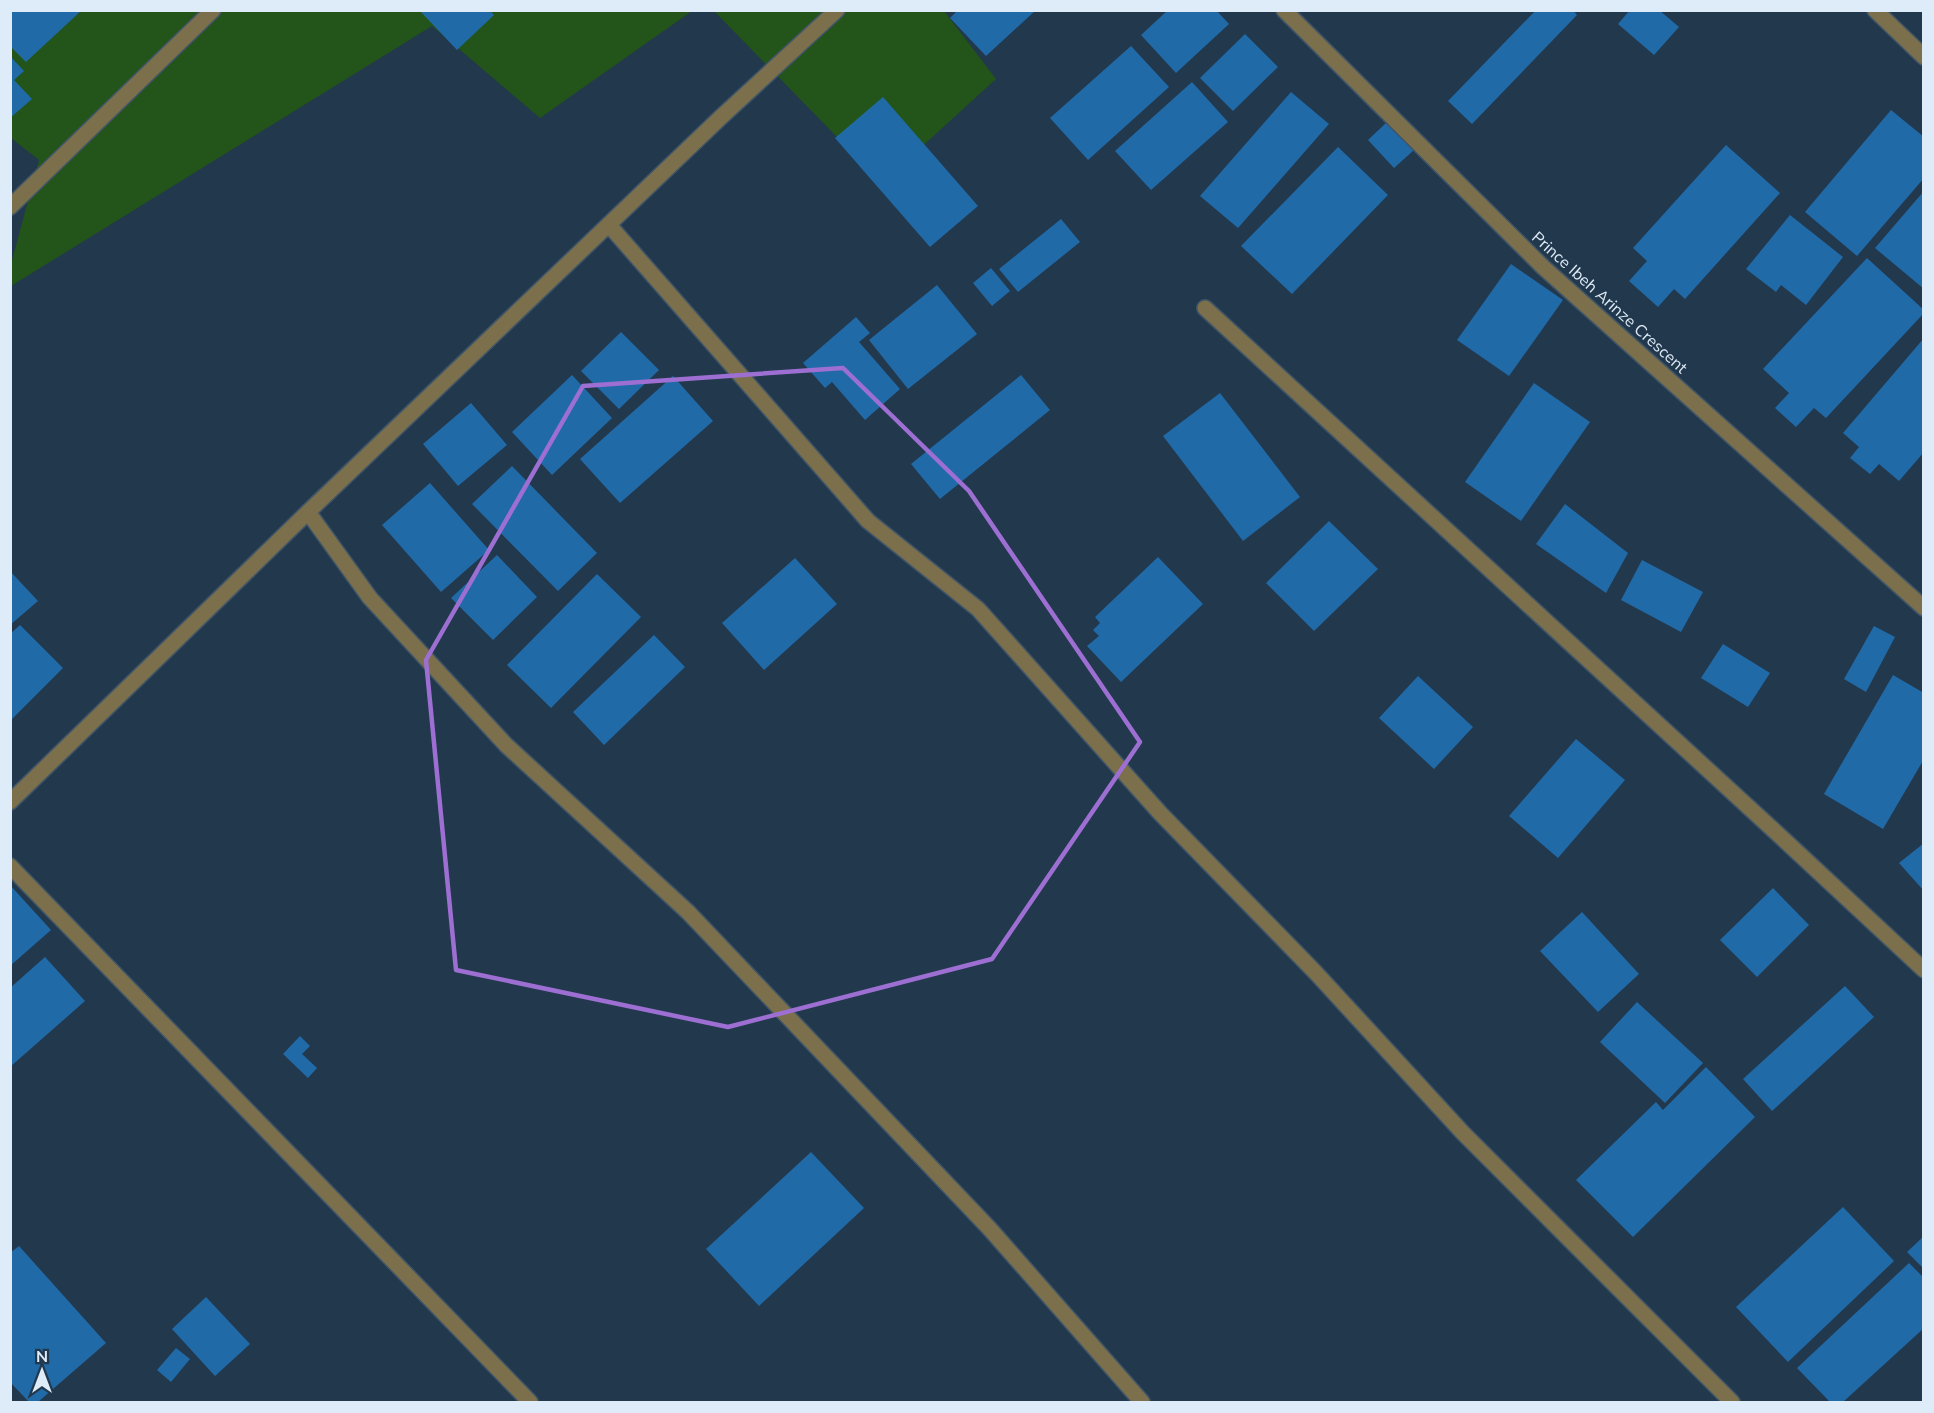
<svg xmlns="http://www.w3.org/2000/svg" width="1934" height="1413" viewBox="0 0 1934 1413" font-family="Mulish,sans-serif">
<style>
.green{fill:#23541a}
.building{fill:#216aa8}
.lines{fill:none;stroke-linecap:round;stroke-linejoin:round}
.minor-casing{stroke:#405568;stroke-width:18}
.minor{stroke:#7b704b;stroke-width:15}
.marked{fill:none;stroke:#9e6fd3;stroke-width:4.5;stroke-linejoin:round}
.labels{text-anchor:middle;stroke-width:4.5;stroke-linejoin:round;paint-order:stroke}
.street-label{font-size:16px;fill:#deebf8;stroke:#22384d}
</style>
<rect width="100%" height="100%" fill="#22384d"/>
<g class="green">
<path d="M 11,11 L 692,11 L 540,118 L 432,26 L 11,286 L 11,264 L 39,160 L 11,138 Z"/>
<path d="M 714,11 L 944,11 L 996,79 L 882,183 Z"/>
</g>
<g class="building">
<path d="M 10,10 L 82,10 L 26,62 L 10,46 Z"/>
<path d="M 419,10 L 489,10 L 494,15 L 457,50 Z"/>
<path d="M 958,10 L 1036,10 L 986,56 L 950,18 Z"/>
<path d="M 1168,10 L 1216,10 L 1229,24 L 1176,73 L 1141,35 Z"/>
<path d="M 1536,10 L 1573,10 L 1577,15 L 1472,124 L 1448,101 Z"/>
<path d="M 1630,10 L 1659,10 L 1679,27 L 1654,55 L 1618,24 Z"/>
<path d="M 1245,34 L 1278,67 L 1233,111 L 1200,78 Z"/>
<path d="M 1131,46 L 1169,87 L 1088,160 L 1050,118 Z"/>
<path d="M 10,56 L 24,71 L 14,80 L 32,99 L 10,118 Z"/>
<path d="M 1192,82 L 1228,122 L 1151,190 L 1115,151 Z"/>
<path d="M 1291,92 L 1329,124 L 1238,228 L 1200,196 Z"/>
<path d="M 883,97 L 978,206 L 930,247 L 835,138 Z"/>
<path d="M 1891,110 L 1924,137 L 1924,178 L 1857,256 L 1805,212 Z"/>
<path d="M 1387,122 L 1414,150 L 1394,168 L 1368,140 Z"/>
<path d="M 1726,145 L 1780,193 L 1685,299 L 1674,289 L 1658,307 L 1629,281 L 1647,261 L 1633,248 Z"/>
<path d="M 1338,147 L 1388,195 L 1292,294 L 1241,246 Z"/>
<path d="M 1924,191 L 1924,289 L 1875,248 Z"/>
<path d="M 1790,215 L 1843,257 L 1806,305 L 1781,285 L 1776,292 L 1746,269 Z"/>
<path d="M 1061,219 L 1080,242 L 1018,292 L 999,269 Z"/>
<path d="M 1867,258 L 1924,310 L 1924,313 L 1826,418 L 1814,408 L 1796,427 L 1775,408 L 1789,393 L 1763,369 Z"/>
<path d="M 1511,264 L 1563,300 L 1509,376 L 1457,340 Z"/>
<path d="M 991,268 L 1010,291 L 992,306 L 973,283 Z"/>
<path d="M 937,285 L 977,334 L 908,389 L 869,340 Z"/>
<path d="M 856,317 L 870,333 L 859,342 L 900,389 L 865,420 L 832,382 L 825,388 L 803,363 Z"/>
<path d="M 621,332 L 659,370 L 619,409 L 581,371 Z"/>
<path d="M 1924,338 L 1924,452 L 1899,481 L 1879,464 L 1870,474 L 1850,458 L 1859,447 L 1843,433 Z"/>
<path d="M 572,375 L 612,418 L 552,475 L 512,432 Z"/>
<path d="M 1021,375 L 1050,410 L 940,499 L 911,464 Z"/>
<path d="M 673,376 L 713,421 L 620,503 L 580,459 Z"/>
<path d="M 1534,383 L 1590,422 L 1521,521 L 1465,482 Z"/>
<path d="M 1220,393 L 1300,497 L 1243,541 L 1163,436 Z"/>
<path d="M 471,403 L 507,445 L 458,486 L 423,444 Z"/>
<path d="M 512,466 L 597,553 L 558,591 L 472,504 Z"/>
<path d="M 430,483 L 489,550 L 441,592 L 382,525 Z"/>
<path d="M 1565,504 L 1628,553 L 1606,593 L 1536,544 Z"/>
<path d="M 1329,521 L 1378,569 L 1314,631 L 1266,583 Z"/>
<path d="M 497,555 L 537,597 L 493,640 L 451,598 Z"/>
<path d="M 1158,557 L 1203,604 L 1121,682 L 1087,646 L 1099,636 L 1093,630 L 1100,623 L 1095,617 Z"/>
<path d="M 795,558 L 837,604 L 764,670 L 722,623 Z"/>
<path d="M 1642,560 L 1703,592 L 1681,632 L 1621,600 Z"/>
<path d="M 10,571 L 38,601 L 10,625 Z"/>
<path d="M 597,574 L 641,617 L 551,708 L 507,665 Z"/>
<path d="M 20,625 L 63,668 L 10,721 L 10,634 Z"/>
<path d="M 1874,626 L 1895,637 L 1866,692 L 1844,679 Z"/>
<path d="M 654,635 L 685,667 L 604,745 L 573,712 Z"/>
<path d="M 1723,644 L 1770,673 L 1748,707 L 1701,678 Z"/>
<path d="M 1893,675 L 1924,693 L 1924,759 L 1883,829 L 1824,794 Z"/>
<path d="M 1418,676 L 1473,727 L 1434,769 L 1379,718 Z"/>
<path d="M 1576,739 L 1625,780 L 1558,858 L 1509,816 Z"/>
<path d="M 1924,843 L 1924,891 L 1899,863 Z"/>
<path d="M 10,885 L 51,930 L 10,966 Z"/>
<path d="M 1773,888 L 1809,925 L 1757,977 L 1720,940 Z"/>
<path d="M 1582,912 L 1639,974 L 1598,1012 L 1540,951 Z"/>
<path d="M 45,957 L 85,1001 L 10,1067 L 10,988 Z"/>
<path d="M 1845,986 L 1874,1017 L 1772,1111 L 1743,1079 Z"/>
<path d="M 1637,1002 L 1703,1063 L 1665,1103 L 1600,1042 Z"/>
<path d="M 300,1036 L 310,1046 L 302,1054 L 317,1068 L 308,1078 L 283,1054 Z"/>
<path d="M 1706,1067 L 1755,1117 L 1633,1237 L 1576,1180 L 1656,1102 L 1663,1110 Z"/>
<path d="M 811,1152 L 864,1208 L 759,1306 L 706,1249 Z"/>
<path d="M 1843,1207 L 1894,1261 L 1788,1362 L 1736,1307 Z"/>
<path d="M 1924,1236 L 1924,1269 L 1907,1252 Z"/>
<path d="M 19,1246 L 106,1343 L 38,1402 L 29,1402 L 10,1382 L 10,1253 Z"/>
<path d="M 1909,1263 L 1924,1278 L 1924,1328 L 1843,1402 L 1830,1402 L 1797,1368 Z"/>
<path d="M 206,1297 L 250,1344 L 215,1376 L 172,1329 Z"/>
<path d="M 176,1348 L 190,1359 L 171,1382 L 157,1370 Z"/>
</g>
<g class="lines">
<g class="minor-casing">
<g id="minor">
<path d="M 1284,10 L 1543,267 L 1924,608"/>
<path d="M 1875,10 L 1924,57"/>
<path d="M 10,207 L 213,10"/>
<path d="M 609,225 L 868,521 L 978,609 L 1160,813 L 1316,973 L 1463,1133 L 1732,1402"/>
<path d="M 1205,308 L 1780,836 L 1924,970"/>
<path d="M 308,512 L 370,598 L 506,745 L 688,912 L 989,1228 L 1142,1402"/>
<path d="M 10,802 L 308,512 L 720,118 L 837,10"/>
<path d="M 10,866 L 530,1402"/>
</g>
</g>
<use href="#minor" class="minor"/>
</g>
<path class="marked" d="M 843,368 L 969,491 L 1140,742 L 992,959 L 728,1027 L 456,970 L 426,660 L 583,386 Z"/>
<g class="labels">
<g class="street-label">
<text transform="translate(1610 302) rotate(42)" y="6">Prince Ibeh Arinze Crescent</text>
</g>
</g>
<rect width="1934" height="1413" fill="none" stroke="#deebf8" stroke-width="24"/>
<g transform="translate(42 1371)" stroke="#22384d" stroke-width="4.5" paint-order="stroke">
<path d="M0-4.5L10 22L0 15L-10 22Z" fill="#deebf8"/>
<text y="-9" font-size="16" font-weight="bold" text-anchor="middle" fill="#deebf8">N</text>
</g>
</svg>
